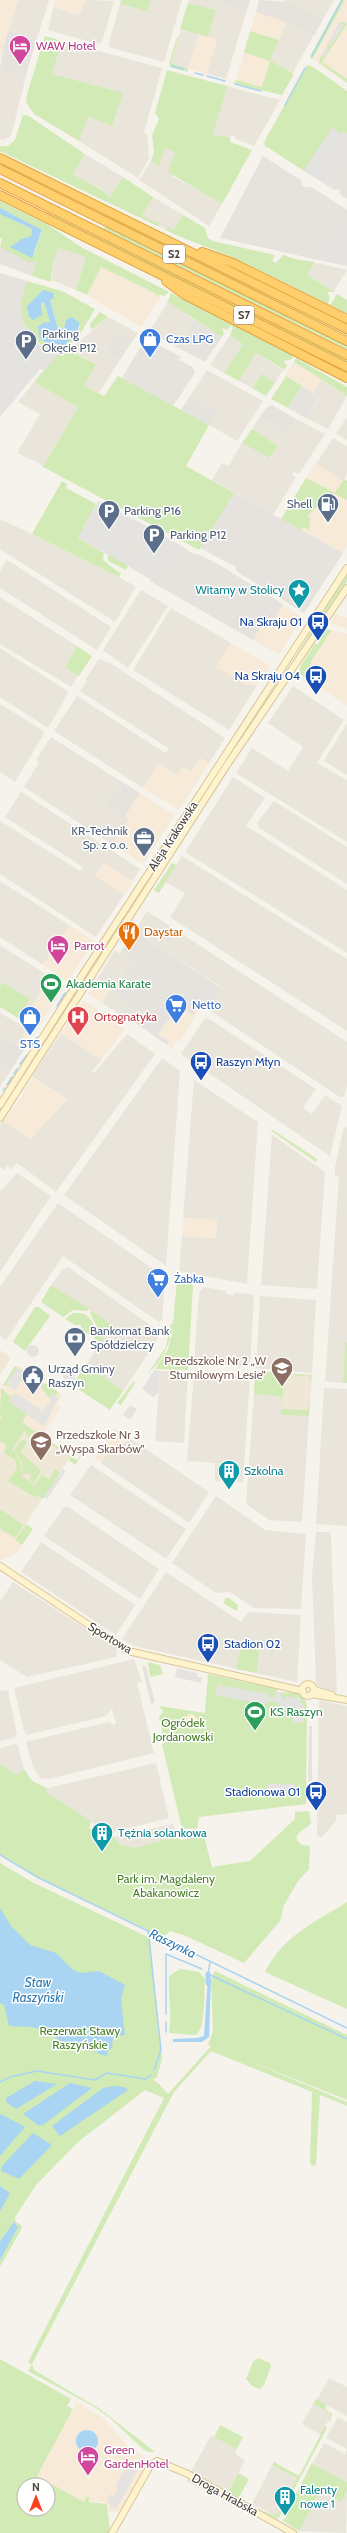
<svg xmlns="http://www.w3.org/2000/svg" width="347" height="2533" viewBox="0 0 347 2533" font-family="Cabin,sans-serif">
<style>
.residential{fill:#eae5da}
.commercial{fill:#f7ead8}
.industrial{fill:#e6e2dd}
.education{fill:#efe8d6}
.green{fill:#d2eab5;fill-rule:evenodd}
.sand{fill:#f9efc9}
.parking{fill:#e5e3e0}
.water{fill:#a9d4f2}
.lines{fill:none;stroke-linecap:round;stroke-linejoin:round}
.stream{stroke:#a9d4f2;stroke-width:1.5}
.canal{stroke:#a9d4f2;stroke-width:5}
.secondary-casing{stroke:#d6c79b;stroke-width:8}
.highway-casing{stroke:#e0a43c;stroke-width:10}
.secondary{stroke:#fff3cd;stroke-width:6}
.highway{stroke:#ffcf6e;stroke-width:8}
.labels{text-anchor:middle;stroke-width:3;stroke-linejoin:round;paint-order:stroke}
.shield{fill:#fff;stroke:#817c74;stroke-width:1}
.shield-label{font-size:11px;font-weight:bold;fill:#4b4439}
.hotel-label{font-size:12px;fill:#b23c85;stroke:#fff;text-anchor:start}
.service-label{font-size:12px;fill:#4e5e75;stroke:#fff;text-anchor:start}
.shop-label{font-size:12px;fill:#366cbe;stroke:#fff;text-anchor:start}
.culture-label{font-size:12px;fill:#0d838f;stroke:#fff;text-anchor:start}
.transit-label{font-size:12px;fill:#164399;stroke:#fff;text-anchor:end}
.street-label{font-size:12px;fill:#4b4439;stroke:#fff}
.food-label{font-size:12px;fill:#c56008;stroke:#fff;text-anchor:start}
.leisure-label{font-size:12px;fill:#27864d;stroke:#fff;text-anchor:start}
.health-label{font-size:12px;fill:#be3a42;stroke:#fff;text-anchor:start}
.education-label{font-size:12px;fill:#785e54;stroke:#fff;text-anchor:end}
.park-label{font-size:12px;fill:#4a7f2a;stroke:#fff}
.water-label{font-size:13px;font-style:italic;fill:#2e7ab2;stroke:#fff}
</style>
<rect width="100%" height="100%" fill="#f6f3ec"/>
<g class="residential">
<path d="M 18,0 L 49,0 L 37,39 L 8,31 Z"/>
<path d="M 85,0 L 114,1 L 102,42 L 98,44 L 48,30 L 53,7 L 80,15 Z"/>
<path d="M 151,0 L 182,0 L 164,62 L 111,48 L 108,45 L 120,4 L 147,11 Z"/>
<path d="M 189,0 L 219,0 L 219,2 L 247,10 L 226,79 L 207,74 L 217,40 L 208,37 L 216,10 L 188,3 Z"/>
<path d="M 282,0 L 334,0 L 323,19 Z"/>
<path d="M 287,21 L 313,36 L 293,73 L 270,60 Z"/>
<path d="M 181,30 L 199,34 L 188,69 L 171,63 Z"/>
<path d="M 62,41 L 162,68 L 144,132 L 147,134 L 149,150 L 148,156 L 150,157 L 138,178 L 79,141 L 88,117 L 112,126 L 122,93 L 52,74 Z"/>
<path d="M 0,68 L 26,76 L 11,136 L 3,140 L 0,139 Z"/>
<path d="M 227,86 L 280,100 L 254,146 L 236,139 L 234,135 L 227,137 L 213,135 Z"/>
<path d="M 165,148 L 175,152 L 173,177 L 207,194 L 222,204 L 209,226 L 139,180 L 151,161 L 159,167 Z"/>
<path d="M 85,154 L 123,177 L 110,197 L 99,187 L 73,174 Z"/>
<path d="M 153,197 L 183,215 L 174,230 L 167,230 L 159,225 L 160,224 L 142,216 Z"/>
<path d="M 58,248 L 86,257 L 76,290 L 52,280 L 52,268 Z"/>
<path d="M 318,263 L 347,270 L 334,291 L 307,275 L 314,264 Z"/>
<path d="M 168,302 L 195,320 L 177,347 L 149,332 Z"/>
<path d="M 108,317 L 138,333 L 133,340 L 117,333 L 107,351 L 120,360 L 99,393 L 84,386 L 96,364 L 69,350 Z"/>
<path d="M 230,335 L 243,344 L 224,373 L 210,365 Z"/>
<path d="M 256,353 L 283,370 L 275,383 L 262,375 L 252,388 L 239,381 Z"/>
<path d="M 207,370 L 263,401 L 237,441 L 209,425 L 217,413 L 190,396 Z"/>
<path d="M 321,380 L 347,396 L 328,429 L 306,418 L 319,398 L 313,393 Z"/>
<path d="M 34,382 L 78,407 L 43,467 L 39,463 L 17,453 L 40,414 L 18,402 Z"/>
<path d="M 260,416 L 287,433 L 296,419 L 325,434 L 299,474 L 294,471 L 292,475 L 296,477 L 273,515 L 212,480 L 222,463 L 228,466 L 242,443 L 271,458 L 278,446 L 252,429 Z"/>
<path d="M 346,418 L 347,419 L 347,440 L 336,434 Z"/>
<path d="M 333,438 L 347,446 L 347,474 L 343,481 L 316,464 Z"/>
<path d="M 0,519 L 96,564 L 136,587 L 115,622 L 0,549 Z"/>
<path d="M 7,560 L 111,627 L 97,650 L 0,588 L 0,571 Z"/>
<path d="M 141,590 L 168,606 L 128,668 L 103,650 Z"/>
<path d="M 0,597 L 77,646 L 65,667 L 78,675 L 71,687 L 0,644 Z"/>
<path d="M 171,608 L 231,643 L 217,667 L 256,687 L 229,730 L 133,670 Z"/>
<path d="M 0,648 L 69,692 L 48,728 L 0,697 Z"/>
<path d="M 99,659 L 110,663 L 225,738 L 209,763 L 200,758 L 191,772 L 177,775 L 158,763 L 143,788 L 54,731 L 77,696 L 165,753 L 168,750 L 168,748 L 80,691 L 87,681 L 85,680 Z"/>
<path d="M 293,686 L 344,720 L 317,763 L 347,780 L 347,842 L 236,773 L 252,748 L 288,771 L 303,747 L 268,723 Z"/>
<path d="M 0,704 L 45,732 L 15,782 L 0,772 Z"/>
<path d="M 347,723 L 347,775 L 324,761 Z"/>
<path d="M 51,737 L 122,782 L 108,804 L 130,818 L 113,845 L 24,787 L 39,762 L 36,760 Z"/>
<path d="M 233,777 L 265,798 L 246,826 L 347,890 L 347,953 L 185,852 Z"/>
<path d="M 21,792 L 140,869 L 133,881 L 103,863 L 95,876 L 124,895 L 96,937 L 0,874 L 0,821 L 80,871 L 83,867 L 5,817 Z"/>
<path d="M 274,801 L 347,847 L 347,884 L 258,827 L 257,823 Z"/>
<path d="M 182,856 L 347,959 L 347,1031 L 170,917 L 185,893 L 165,882 Z"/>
<path d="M 0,881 L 69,925 L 43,965 L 0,937 Z"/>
<path d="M 147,911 L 347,1042 L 347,1086 L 344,1097 L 340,1097 L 206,1008 L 220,986 L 134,931 Z"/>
<path d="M 0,945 L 50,977 L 29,1010 L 34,1013 L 27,1024 L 18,1018 L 29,999 L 2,982 L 0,986 Z"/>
<path d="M 115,950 L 135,963 L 133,966 L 130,964 L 117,983 L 129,1003 L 121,1015 L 102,1003 L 111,989 L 97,979 Z"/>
<path d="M 0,1013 L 28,1029 L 17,1045 L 0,1034 Z"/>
<path d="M 206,1017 L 316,1089 L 303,1108 L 312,1114 L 325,1095 L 342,1106 L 330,1156 L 181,1054 Z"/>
<path d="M 61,1033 L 102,1060 L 92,1071 L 94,1073 L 127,1034 L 155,1054 L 56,1192 L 17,1163 L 11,1169 L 7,1166 L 4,1170 L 0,1167 L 0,1125 L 3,1121 L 30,1139 L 67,1099 L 32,1076 Z"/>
<path d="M 162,1058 L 180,1071 L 166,1266 L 64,1195 Z"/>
<path d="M 0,1064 L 11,1070 L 0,1087 Z"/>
<path d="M 194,1080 L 258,1122 L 247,1284 L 179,1271 L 182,1236 L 216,1238 L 217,1220 L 183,1218 Z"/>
<path d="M 347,1127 L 347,1343 L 345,1343 L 343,1383 L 325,1381 L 339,1176 L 335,1175 L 335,1167 L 343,1130 Z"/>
<path d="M 272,1135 L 325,1172 L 317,1289 L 261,1285 Z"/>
<path d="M 17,1173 L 51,1196 L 0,1272 L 0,1192 Z"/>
<path d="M 58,1203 L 165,1277 L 162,1320 L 159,1322 L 63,1256 L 6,1340 L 0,1336 L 0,1287 Z"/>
<path d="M 68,1267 L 160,1332 L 156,1342 L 123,1391 L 86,1365 L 112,1325 L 51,1285 L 63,1269 Z"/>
<path d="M 204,1287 L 227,1291 L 227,1294 L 234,1295 L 234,1292 L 254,1295 L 250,1367 L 194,1363 L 199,1292 Z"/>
<path d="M 260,1296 L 316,1300 L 312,1373 L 256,1368 Z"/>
<path d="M 160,1371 L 188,1372 L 184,1443 L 155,1441 Z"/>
<path d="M 194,1373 L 250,1377 L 243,1482 L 215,1481 L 215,1463 L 187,1461 Z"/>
<path d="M 324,1388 L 347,1389 L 347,1526 L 316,1524 Z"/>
<path d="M 254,1394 L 282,1397 L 281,1414 L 309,1416 L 302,1522 L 269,1520 L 246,1504 Z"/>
<path d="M 128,1437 L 209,1492 L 189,1523 L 101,1463 L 111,1448 L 118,1452 Z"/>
<path d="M 91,1465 L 186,1529 L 166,1559 L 70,1495 Z"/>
<path d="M 216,1496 L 265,1530 L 306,1534 L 301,1609 L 254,1608 L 230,1592 L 216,1593 L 172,1563 Z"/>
<path d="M 64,1507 L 68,1507 L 159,1569 L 140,1599 L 44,1536 Z"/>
<path d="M 316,1532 L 329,1532 L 331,1536 L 337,1692 L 320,1688 L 316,1683 L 312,1576 Z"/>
<path d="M 41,1542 L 135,1605 L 116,1635 L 21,1572 Z"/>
<path d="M 166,1572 L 241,1622 L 248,1612 L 301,1615 L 297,1682 L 134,1646 L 122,1639 Z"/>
<path d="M 13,1582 L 117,1649 L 116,1657 L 27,1677 L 0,1660 L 0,1602 Z"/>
<path d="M 134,1659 L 142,1682 L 137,1683 L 154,1753 L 49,1779 L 40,1778 L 33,1767 L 26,1742 L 108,1722 L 114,1725 L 116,1724 L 112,1708 L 106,1716 L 27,1735 L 24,1731 L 14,1688 Z"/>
<path d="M 5,1690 L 8,1691 L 17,1734 L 14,1738 L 0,1741 L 0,1691 Z"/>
<path d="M 319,1700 L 347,1706 L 347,1814 L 336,1815 L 336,1821 L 322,1837 L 317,1836 Z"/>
<path d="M 15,1744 L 18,1746 L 24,1769 L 18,1775 L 0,1764 L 0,1748 Z"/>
<path d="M 156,1763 L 169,1818 L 108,1833 L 45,1792 L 47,1788 Z"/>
<path d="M 173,1824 L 176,1837 L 134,1848 L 119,1844 L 114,1837 Z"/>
<path d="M 329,2378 L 347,2387 L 347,2416 L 317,2400 Z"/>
<path d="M 313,2404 L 329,2412 L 330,2417 L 321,2435 L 302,2424 Z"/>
<path d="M 338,2417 L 347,2422 L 347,2482 L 313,2463 L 324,2443 L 345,2454 L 347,2449 L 326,2438 Z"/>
<path d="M 211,2435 L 237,2449 L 235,2454 L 245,2460 L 228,2493 L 191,2472 Z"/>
<path d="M 272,2465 L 297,2478 L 278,2514 L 273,2515 L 252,2504 Z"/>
<path d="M 320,2491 L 341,2502 L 347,2491 L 346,2533 L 299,2531 Z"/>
</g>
<g class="commercial">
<path d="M 0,0 L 18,0 L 0,59 Z"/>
<path d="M 55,0 L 85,0 L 80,15 L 53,7 Z"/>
<path d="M 345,0 L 347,0 L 347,83 L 313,60 Z"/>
<path d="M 256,12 L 287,21 L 279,40 L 250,31 Z"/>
<path d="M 199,34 L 217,39 L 207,74 L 188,69 Z"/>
<path d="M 244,52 L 270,60 L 262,88 L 236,80 Z"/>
<path d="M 101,266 L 155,293 L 160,298 L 141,327 L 87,295 Z"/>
<path d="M 294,362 L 321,380 L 313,393 L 285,375 Z"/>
<path d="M 316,464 L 343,481 L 335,493 L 347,500 L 347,546 L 343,553 L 301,530 L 303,527 L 308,529 L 310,518 L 307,516 L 320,504 L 323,506 L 330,500 L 335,494 L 306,478 Z"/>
<path d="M 283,604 L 302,618 L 279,655 L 253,640 L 262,624 L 268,628 Z"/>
<path d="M 336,614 L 347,618 L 347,629 L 331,623 Z"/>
<path d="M 332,630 L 347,634 L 347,706 L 308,679 L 310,675 L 306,673 L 312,663 L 311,661 Z"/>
<path d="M 231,643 L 270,666 L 256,687 L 249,683 L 246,685 L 216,667 Z"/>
<path d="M 200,758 L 209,763 L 179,810 L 143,788 L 158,763 L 177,775 L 182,766 L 191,772 Z"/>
<path d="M 140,793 L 175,815 L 143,864 L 113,845 L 130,819 L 125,816 Z"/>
<path d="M 104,863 L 133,881 L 124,895 L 95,876 Z"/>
<path d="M 69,925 L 94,941 L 68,981 L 43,965 Z"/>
<path d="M 50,977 L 64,986 L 37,1030 L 27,1024 L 34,1013 L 29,1010 Z"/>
<path d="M 97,979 L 111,989 L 102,1003 L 88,994 Z"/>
<path d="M 183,993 L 199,1004 L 198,1011 L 180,1042 L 177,1040 L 172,1048 L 146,1030 Z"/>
<path d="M 84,1000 L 125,1029 L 102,1060 L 61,1033 Z"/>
<path d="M 28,1029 L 34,1034 L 24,1050 L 17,1045 Z"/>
<path d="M 33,1077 L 67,1100 L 30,1140 L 3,1121 L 12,1107 L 14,1108 Z"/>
<path d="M 184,1218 L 217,1220 L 216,1238 L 182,1236 Z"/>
<path d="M 15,1366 L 18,1366 L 62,1395 L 57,1404 L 61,1407 L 42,1436 L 22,1422 L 3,1452 L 0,1450 L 0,1390 Z"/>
<path d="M 115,1428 L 128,1437 L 118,1453 L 111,1448 L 101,1463 L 95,1459 Z"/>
<path d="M 0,1530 L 22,1545 L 17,1554 L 0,1560 Z"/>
<path d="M 77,2402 L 102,2417 L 128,2447 L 146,2458 L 147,2464 L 121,2511 L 109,2512 L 109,2505 L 103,2502 L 88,2502 L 90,2498 L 87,2497 L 84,2502 L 37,2476 Z"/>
</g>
<g class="industrial">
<path d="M 219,0 L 250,0 L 247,10 L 219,2 Z"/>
<path d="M 259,0 L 288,2 L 323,19 L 314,36 L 287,22 L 256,12 Z"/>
<path d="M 3,49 L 31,58 L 26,76 L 0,68 Z"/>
<path d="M 347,149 L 347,199 L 340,194 L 339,189 L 334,190 L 325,184 Z"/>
<path d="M 263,156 L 302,181 L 302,185 L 307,188 L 310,186 L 347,210 L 347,224 L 323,261 L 220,238 Z"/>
<path d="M 0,247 L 29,261 L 37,260 L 32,276 L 0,264 Z"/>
<path d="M 0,273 L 27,281 L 20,303 L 25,327 L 0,317 Z"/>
<path d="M 195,320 L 222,337 L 205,362 L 177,347 Z"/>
<path d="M 117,333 L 133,340 L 120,360 L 107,351 Z"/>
<path d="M 146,338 L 181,357 L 179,360 L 193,367 L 195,373 L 173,406 L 122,378 Z"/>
<path d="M 302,386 L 319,397 L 306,418 L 288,408 Z"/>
<path d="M 190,396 L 217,413 L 209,425 L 181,410 Z"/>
<path d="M 272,405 L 296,419 L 287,433 L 260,416 L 267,407 Z"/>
<path d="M 234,493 L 343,553 L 304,613 L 236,571 L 236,567 L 200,548 Z"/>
<path d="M 141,523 L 156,531 L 133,569 L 119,561 Z"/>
<path d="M 173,541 L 194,554 L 198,554 L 221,566 L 283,604 L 268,628 L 262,625 L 253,640 L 150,581 Z"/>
<path d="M 122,782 L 140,793 L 125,816 L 107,804 Z"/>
<path d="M 134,931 L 220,987 L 206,1008 L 183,993 L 174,1005 L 168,1001 L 146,1030 L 122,1014 L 129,1003 L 113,990 L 130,964 L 133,966 L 135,963 L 120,953 Z"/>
<path d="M 0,1034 L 24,1050 L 11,1070 L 0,1064 Z"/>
</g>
<g class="education">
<path d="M 0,1350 L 11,1358 L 0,1375 Z"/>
<path d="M 255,1371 L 312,1375 L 309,1416 L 281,1415 L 282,1397 L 254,1394 Z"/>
<path d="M 22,1422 L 71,1456 L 15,1540 L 0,1530 L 0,1450 L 3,1452 Z"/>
</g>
<g class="green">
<path d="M 121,0 L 151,0 L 147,11 L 120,4 Z"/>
<path d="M 341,0 L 345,0 L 312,60 L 310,56 Z"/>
<path d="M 188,3 L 216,10 L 208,37 L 180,29 Z"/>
<path d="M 339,22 L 344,22 L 347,24 L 322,62 L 347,79 L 347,83 L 319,62 L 321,56 L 323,58 L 328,49 L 326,47 L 327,45 L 330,46 L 343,25 Z"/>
<path d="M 250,31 L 279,40 L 270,60 L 294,74 L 282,95 L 234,84 L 236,80 L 262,87 L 270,61 L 244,52 Z"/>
<path d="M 45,36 L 62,41 L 52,74 L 123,93 L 112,126 L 88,117 L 79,141 L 34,114 L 26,102 L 27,94 Z"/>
<path d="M 179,36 L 171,63 L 188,69 L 188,72 L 171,67 L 169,64 L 177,37 Z"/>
<path d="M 307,65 C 312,64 339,86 347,91 L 347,134 L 344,132 L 342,135 L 336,131 L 328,134 L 304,171 L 267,147 L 266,149 L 264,142 Z"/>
<path d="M 167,70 L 227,86 L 213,135 L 230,137 L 230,142 L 252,150 L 222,204 L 168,172 L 175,152 L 165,148 L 159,167 L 151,161 L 154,152 L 152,135 L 159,119 L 155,113 Z"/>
<path d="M 23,115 L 27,115 L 85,154 L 73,174 L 99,188 L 110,197 L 123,177 L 153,197 L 142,216 L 160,223 L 159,226 L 166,230 L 168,227 L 174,230 L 183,215 L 205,228 L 208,238 L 213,241 L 275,255 L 272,261 L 276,263 L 283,255 L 299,260 L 315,262 L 307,275 L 335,292 L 327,292 L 330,298 L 328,304 L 239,260 L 176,235 L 0,151 L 0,146 L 8,146 L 15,140 Z"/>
<path d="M 0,201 L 45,223 L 81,247 L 169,292 L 164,296 L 159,294 L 160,298 L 155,293 L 101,267 L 87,295 L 76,290 L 86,257 L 58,248 L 52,268 L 51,282 L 32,276 L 37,261 L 29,262 L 0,247 L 2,239 L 0,237 L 0,214 L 32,229 L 31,236 L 22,239 L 34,254 L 42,231 L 0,208 Z"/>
<path d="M 45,211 L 347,360 L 347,363 L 44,213 Z"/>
<path d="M 111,215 L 347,332 L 347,335 L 109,218 Z"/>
<path d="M 105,226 L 347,346 L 347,349 L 104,229 Z"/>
<path d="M 27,281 L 62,291 L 95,309 L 80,334 L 65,349 L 96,364 L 84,386 L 104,396 L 118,376 L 209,425 L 186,466 L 234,493 L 199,550 L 43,467 L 78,407 L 34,382 L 59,353 C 46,347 35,345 32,330 L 25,327 L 20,303 ZM 40,295 L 50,300 L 58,329 L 64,328 L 65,323 L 72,317 L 80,323 L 80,327 L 65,345 L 49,344 L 50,322 L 44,302 L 29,317 L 28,305 Z"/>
<path d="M 171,293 L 294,356 L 290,360 L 283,361 L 287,365 L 285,370 L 256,353 L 239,381 L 224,373 L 243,344 L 230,335 L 233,327 L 231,326 L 227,330 L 222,328 L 224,334 L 222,337 L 168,302 L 166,305 Z"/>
<path d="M 337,294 L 347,300 L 347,313 L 330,305 Z"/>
<path d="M 100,312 L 108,317 L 91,330 L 90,324 Z"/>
<path d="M 296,358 L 347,387 L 347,396 L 294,362 Z"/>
<path d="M 262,374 L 275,383 L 266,396 L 252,388 Z"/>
<path d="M 286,376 L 302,386 L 288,408 L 271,399 Z"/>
<path d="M 252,429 L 278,446 L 270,458 L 242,443 Z"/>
<path d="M 306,478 L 335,493 L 344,479 L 347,481 L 347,500 L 335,494 L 323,506 L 320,504 L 307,516 L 310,518 L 309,530 L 303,527 L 301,530 L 281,519 Z"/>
<path d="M 62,481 L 67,484 L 66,488 L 96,504 L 78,538 L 104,553 L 103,560 L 121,574 L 119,577 L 32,534 Z"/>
<path d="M 108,554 L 128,566 L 126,570 L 108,561 Z"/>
<path d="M 347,574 L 347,581 L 292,662 Z"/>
<path d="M 326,629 L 332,630 L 311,661 L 312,662 L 306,673 L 307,674 L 304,677 L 299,672 L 301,665 L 315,644 L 318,644 Z"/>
<path d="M 77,646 L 92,656 L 79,676 L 65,667 Z"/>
<path d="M 172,863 L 176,865 L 159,893 L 154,890 Z"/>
<path d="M 2,982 L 30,999 L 18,1018 L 0,1007 L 0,986 Z"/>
<path d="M 270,1130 L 273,1130 L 317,1159 L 316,1162 Z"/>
<path d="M 177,1280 L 189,1282 L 193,1286 L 188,1370 L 155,1369 L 168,1349 L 172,1335 Z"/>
<path d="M 51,1285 L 89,1309 L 87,1311 L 73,1310 L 63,1317 L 41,1302 Z"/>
<path d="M 35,1307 L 39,1307 L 50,1316 L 25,1351 L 13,1342 Z"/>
<path d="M 92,1311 L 112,1325 L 101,1343 L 94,1338 L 97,1327 L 90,1313 Z"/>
<path d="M 73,1313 C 84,1312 90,1315 94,1326 L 91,1336 L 82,1330 L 81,1325 L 75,1325 L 65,1319 Z"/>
<path d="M 171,1323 L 173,1324 C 171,1342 163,1361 148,1373 L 166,1347 Z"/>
<path d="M 345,1343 L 347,1343 L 347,1383 L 343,1383 Z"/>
<path d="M 86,1365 L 123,1391 L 110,1410 L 72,1385 Z"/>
<path d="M 15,1366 L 40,1380 L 38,1383 L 21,1381 L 26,1374 L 7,1382 L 9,1385 L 3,1385 Z"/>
<path d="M 255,1371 L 312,1375 L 311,1379 L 309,1379 L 309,1375 L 295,1377 L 295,1374 L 284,1373 L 282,1409 L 308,1410 L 310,1398 L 309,1416 L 281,1415 L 282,1397 L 254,1394 L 255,1374 L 258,1374 Z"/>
<path d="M 134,1381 L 135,1383 L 121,1405 L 117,1403 Z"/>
<path d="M 44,1383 L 58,1392 L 57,1395 L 52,1394 L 49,1398 L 41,1387 Z"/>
<path d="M 1,1388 L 11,1397 L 9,1401 L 26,1413 L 29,1411 L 22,1422 L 77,1460 L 87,1447 L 75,1465 L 69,1460 L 71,1456 L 31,1433 L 28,1438 L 25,1430 L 12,1449 L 20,1461 L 22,1477 L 35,1485 L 42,1475 L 49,1479 L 55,1469 L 60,1473 L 43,1499 L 37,1494 L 36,1498 L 8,1481 L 17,1468 L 15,1460 L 3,1452 L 7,1446 L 0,1441 L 0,1420 L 2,1417 L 0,1415 Z"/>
<path d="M 24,1440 L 27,1441 L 21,1452 L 41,1471 L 34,1483 L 30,1481 L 31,1474 L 25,1473 L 23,1476 L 22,1462 L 14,1451 L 20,1441 Z"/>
<path d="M 0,1509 L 23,1525 L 15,1538 L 0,1528 Z"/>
<path d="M 26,1524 L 33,1529 L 22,1545 L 15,1540 Z"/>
<path d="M 225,1598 L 229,1598 L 238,1605 L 237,1611 L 224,1604 Z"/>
<path d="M 242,1645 L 259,1646 L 257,1673 L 236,1669 Z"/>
<path d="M 148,1662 L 160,1665 L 163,1674 L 150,1677 Z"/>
<path d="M 208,1674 L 277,1689 L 277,1692 L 299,1693 L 306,1701 L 307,1707 L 306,1804 L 199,1817 L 197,1829 L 183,1833 L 196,1828 L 182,1829 L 162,1744 L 165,1743 L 159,1717 L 163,1712 L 159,1706 L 205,1713 Z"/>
<path d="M 0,1764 L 18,1775 L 24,1769 L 32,1781 L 47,1788 L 46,1792 L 91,1821 L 89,1829 L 114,1837 L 119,1844 L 134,1848 L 179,1836 L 180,1840 L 204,1836 L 212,1867 L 250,1861 L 295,1819 L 295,1812 L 309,1811 L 311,1823 C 307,1830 287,1834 302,1845 L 310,1846 L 309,1869 L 298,1881 L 284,1905 L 280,1921 L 244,1963 L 186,1936 L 170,1931 L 163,1937 L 39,1878 L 0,1854 Z"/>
<path d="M 0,1863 L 34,1883 L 150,1938 L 162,2059 L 157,2077 L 153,2080 L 158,2083 L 168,2094 L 211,2046 L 208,2045 L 213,2031 L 211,1979 L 215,1971 L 347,2035 L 347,2100 L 247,2060 L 347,2102 L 347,2106 L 320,2095 L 316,2165 L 312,2166 L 310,2163 L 312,2092 L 211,2051 L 174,2092 L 32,2364 L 34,2370 L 100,2409 L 155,2452 L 148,2452 L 143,2449 L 110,2418 L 93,2406 L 28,2371 L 32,2364 L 28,2362 L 164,2098 L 145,2090 L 78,2142 L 36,2185 L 15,2217 L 16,2222 L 22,2226 L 21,2230 L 0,2267 L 0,2260 L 14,2222 L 0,2241 Z"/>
<path d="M 347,1902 L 347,2009 L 265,1972 C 283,1936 315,1922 347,1902 Z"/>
<path d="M 180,1969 L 199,1972 L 205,1979 C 204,1992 206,2027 196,2035 L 169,2033 C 172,2014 168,1995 169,1976 Z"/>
<path d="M 258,2358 L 270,2363 L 271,2366 L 264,2385 L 260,2389 L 252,2386 L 246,2379 L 253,2362 Z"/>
<path d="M 0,2359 L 71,2399 L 67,2406 L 73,2409 L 37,2476 L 84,2502 L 87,2496 L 90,2498 L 88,2502 L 107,2504 L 110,2530 L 108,2533 L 0,2533 ZM 24,2485 L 48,2485 L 48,2509 L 24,2509 Z"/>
<path d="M 316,2399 L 327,2405 L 325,2408 L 332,2414 L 330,2422 L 328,2421 L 330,2417 L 329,2412 L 313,2404 Z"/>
<path d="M 220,2425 L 243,2437 L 237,2449 L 214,2437 Z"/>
<path d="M 325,2426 L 327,2428 L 278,2519 L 257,2509 L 273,2515 L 278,2514 L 297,2478 L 272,2465 L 274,2462 L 299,2476 Z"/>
<path d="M 312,2463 L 347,2482 L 347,2491 L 341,2502 L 320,2491 L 299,2531 L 282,2520 L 286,2518 L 285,2515 Z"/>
<path d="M 238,2473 L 249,2479 L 239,2497 L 254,2507 L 228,2493 Z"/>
<path d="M 188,2479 L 264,2521 L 187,2481 Z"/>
</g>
<circle class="sand" cx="191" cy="1720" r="6"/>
<g class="parking">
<path d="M 339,22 L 344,25 L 330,46 L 327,45 L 326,47 L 328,49 L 323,58 L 321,56 Z"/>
<path d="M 8,31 L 37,39 L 31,58 L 3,49 Z"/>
<path d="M 332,127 L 342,135 L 344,132 L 347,134 L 347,149 L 325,184 L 304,171 Z"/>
<path d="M 347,224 L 347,266 L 323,261 Z"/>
<path d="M 0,317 L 32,330 L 34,339 L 38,344 L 59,353 L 45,370 L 40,369 L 0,417 Z"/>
<path d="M 98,501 L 141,523 L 119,561 L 78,538 Z"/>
<path d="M 156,531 L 173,541 L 151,580 L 133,569 Z"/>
<path d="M 184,993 L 199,1004 L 192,1015 L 184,1008 L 186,1005 L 182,1002 L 158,1034 L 169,1042 L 167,1045 L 146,1030 L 168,1000 L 175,1005 Z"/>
<circle cx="33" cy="1351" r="6"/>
<path d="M 17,1367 L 26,1374 L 21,1381 L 18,1380 L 20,1383 L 15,1391 L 8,1386 L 10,1384 L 7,1382 Z"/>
<path d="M 154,1370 L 160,1371 L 158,1393 L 153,1397 L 142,1389 Z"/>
<circle cx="69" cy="1377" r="6"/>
<path d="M 16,1393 L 26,1400 L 25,1403 L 27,1400 L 33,1404 L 32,1408 L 34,1405 L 41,1409 L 39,1412 L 41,1413 L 51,1400 L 49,1398 L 52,1393 L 58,1398 L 44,1426 L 27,1415 L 29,1411 L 26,1414 L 9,1402 L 13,1394 L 14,1396 Z"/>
<path d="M 130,1405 L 137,1409 L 130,1420 L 123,1415 Z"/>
<path d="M 63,1469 L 66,1471 L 47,1499 L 44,1497 Z"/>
<path d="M 142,1665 L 146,1666 L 149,1679 L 155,1702 L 151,1705 Z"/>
<path d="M 177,1668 L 197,1673 L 197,1677 L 202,1677 L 201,1683 L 175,1677 Z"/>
<path d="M 217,1684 L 223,1686 L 224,1689 L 225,1686 L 231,1687 L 231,1691 L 233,1687 L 241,1689 L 241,1692 L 242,1689 L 250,1690 L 251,1694 L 252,1691 L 260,1692 L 261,1696 L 261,1692 L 270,1694 L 269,1697 L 274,1698 L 276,1691 L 282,1693 L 282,1698 L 285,1700 L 286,1696 L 301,1699 L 300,1703 L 304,1704 L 304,1722 L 293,1723 L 293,1710 L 296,1710 L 295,1706 L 292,1709 L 279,1707 L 280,1703 L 267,1701 L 266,1705 L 260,1703 L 259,1699 L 258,1703 L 250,1702 L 250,1698 L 249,1701 L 240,1700 L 240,1696 L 239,1700 L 231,1698 L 230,1694 L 229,1698 L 223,1697 L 222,1693 L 221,1697 L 216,1696 Z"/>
<path d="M 309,1726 L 312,1726 L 312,1782 L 308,1781 Z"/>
<rect x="268" y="1784" width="27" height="11"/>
<path d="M 129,2462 L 139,2468 L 116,2509 L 110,2506 L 107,2501 L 111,2494 L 114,2496 L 118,2488 L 115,2486 Z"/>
</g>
<g class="water">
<path d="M 0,208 L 42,230 L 32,258 L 10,247 L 22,239 L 31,236 L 32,229 L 0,214 Z"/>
<path d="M 43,290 L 54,293 L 53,299 L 50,300 L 58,329 L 64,328 L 66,320 L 72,317 L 80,323 L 77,332 L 65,345 L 49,344 L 40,339 L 38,327 L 43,323 L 50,322 L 44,302 L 41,304 L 42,315 L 33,320 L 29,317 L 27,306 Z"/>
<path d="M 0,1908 L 11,1926 L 30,1945 L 56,1953 L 72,1969 L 80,1973 L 99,1971 L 125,1985 L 121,1999 L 125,2035 L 113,2036 L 112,2048 L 108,2050 L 107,2056 L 99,2054 L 90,2045 L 60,2041 L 48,2032 L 32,2027 L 9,2026 L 4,2005 L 0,2003 Z"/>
<path d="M 208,1977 L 211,1979 L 209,2037 L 202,2042 L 173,2042 L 173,2039 L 197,2038 L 204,2036 Z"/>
<path d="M 35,2081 L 57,2084 L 16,2109 L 6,2102 L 6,2098 Z"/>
<path d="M 70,2083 L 92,2088 L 43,2125 L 38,2125 L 23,2114 Z"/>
<path d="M 114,2086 L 124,2087 L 128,2090 L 60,2136 L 52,2126 L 103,2088 Z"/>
<path d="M 1,2114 L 25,2127 L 0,2156 L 0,2116 Z"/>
<path d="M 33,2133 L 52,2145 L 19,2179 L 1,2171 L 1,2167 Z"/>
<path d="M 0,2186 L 10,2193 L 0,2212 Z"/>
<path d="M 14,2222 L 18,2227 L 0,2260 L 0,2241 Z"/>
<circle cx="87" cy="2441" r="11"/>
</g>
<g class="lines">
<g class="stream">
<path d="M 312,56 L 342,0"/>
<path d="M 171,66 L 183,69"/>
<path d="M 195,73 L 203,75"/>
<path d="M 207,76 L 225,81"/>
<path d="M 235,84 L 261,91"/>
<path d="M 285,105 L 305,68"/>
<path d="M 57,1006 L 65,993"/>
<path d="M 32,1045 L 37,1037"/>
<path d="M 20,1064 L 27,1055"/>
<path d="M 14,1074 L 17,1069"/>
<path d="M 7,1085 L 12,1077"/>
<path d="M 3,1090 L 5,1088"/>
<path d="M 0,1855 L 37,1877 L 347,2028"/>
<path d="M 148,1930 L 161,2050 L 154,2070"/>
<path d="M 210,1963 L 208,1974 L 347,2039"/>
<path d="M 166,2014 L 166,1954 L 202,1969"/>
<path d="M 166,2032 L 166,2022"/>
<path d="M 0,2082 L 10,2077 L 37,2071 L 95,2080 L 107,2073 L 146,2079 L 151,2075"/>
</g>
<path class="canal" d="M 208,1983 L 208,1974"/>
<g class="secondary-casing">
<g id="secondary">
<path d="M 0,1105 L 83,974 L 347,568"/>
<path d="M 0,1118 L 225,768 L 347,588"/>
<path d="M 0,1566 L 128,1651 L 303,1691"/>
<circle cx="308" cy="1690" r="6"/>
<path d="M 314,1690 L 332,1695"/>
<path d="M 312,1694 L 347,1700"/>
<path d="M 112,2533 L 150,2466 L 157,2461 L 188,2474 L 293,2533"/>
</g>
</g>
<g class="highway-casing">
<g id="highway">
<path d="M 0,158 L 347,329"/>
<path d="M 0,169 L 347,341"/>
<path d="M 0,183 L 347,355"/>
<path d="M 0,195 L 347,367"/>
<path d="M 202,252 L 233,263 L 347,319"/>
<path d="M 166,281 L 185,295 L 347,378"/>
</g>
</g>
<use href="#secondary" class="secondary"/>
<use href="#highway" class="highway"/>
</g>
<defs>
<g id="hotel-pin" transform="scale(1.15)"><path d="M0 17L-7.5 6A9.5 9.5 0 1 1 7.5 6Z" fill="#d1479c" stroke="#fff"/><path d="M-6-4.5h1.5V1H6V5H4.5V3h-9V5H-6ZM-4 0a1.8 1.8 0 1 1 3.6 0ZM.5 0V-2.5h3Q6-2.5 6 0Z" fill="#fff"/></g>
<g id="shop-pin" transform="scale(1.15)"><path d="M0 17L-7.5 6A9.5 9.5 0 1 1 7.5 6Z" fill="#3f7fe0" stroke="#fff"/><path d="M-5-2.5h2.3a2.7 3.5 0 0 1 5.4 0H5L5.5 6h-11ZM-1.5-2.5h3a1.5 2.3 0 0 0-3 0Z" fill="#fff"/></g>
<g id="parking-pin" transform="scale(1.15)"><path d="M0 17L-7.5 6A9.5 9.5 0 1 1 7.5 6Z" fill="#5c6f8a" stroke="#fff"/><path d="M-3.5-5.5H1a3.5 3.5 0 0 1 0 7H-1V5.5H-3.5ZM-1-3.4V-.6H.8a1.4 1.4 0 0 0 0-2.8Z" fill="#fff"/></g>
<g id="fuel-pin" transform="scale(1.15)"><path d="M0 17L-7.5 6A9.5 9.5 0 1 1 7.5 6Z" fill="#5c6f8a" stroke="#fff"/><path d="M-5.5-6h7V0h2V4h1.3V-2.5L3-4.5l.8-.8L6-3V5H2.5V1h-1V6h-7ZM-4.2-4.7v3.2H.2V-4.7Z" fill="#fff"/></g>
<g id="sight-pin" transform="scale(1.15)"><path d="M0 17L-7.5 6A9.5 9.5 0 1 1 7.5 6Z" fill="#0f9aa8" stroke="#fff"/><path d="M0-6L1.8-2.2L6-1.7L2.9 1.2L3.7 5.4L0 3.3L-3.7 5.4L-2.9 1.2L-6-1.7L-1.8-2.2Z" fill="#fff"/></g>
<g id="bus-pin" transform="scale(1.15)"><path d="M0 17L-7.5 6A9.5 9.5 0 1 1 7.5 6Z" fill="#1a4fb4" stroke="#fff"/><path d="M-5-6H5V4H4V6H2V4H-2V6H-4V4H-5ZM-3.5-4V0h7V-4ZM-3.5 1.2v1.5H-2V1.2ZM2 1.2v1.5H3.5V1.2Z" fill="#fff"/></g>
<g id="office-pin" transform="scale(1.15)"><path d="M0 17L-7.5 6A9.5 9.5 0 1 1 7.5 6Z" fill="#5c6f8a" stroke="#fff"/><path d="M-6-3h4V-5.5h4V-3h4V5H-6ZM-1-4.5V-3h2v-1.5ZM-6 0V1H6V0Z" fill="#fff"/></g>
<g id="restaurant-pin" transform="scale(1.15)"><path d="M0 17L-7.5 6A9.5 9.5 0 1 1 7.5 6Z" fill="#e8710a" stroke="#fff"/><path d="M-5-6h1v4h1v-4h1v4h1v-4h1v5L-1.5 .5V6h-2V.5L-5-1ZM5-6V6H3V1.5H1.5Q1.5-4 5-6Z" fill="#fff"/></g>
<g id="stadium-pin" transform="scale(1.15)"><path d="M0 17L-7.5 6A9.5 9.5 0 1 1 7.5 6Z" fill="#2e9e5b" stroke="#fff"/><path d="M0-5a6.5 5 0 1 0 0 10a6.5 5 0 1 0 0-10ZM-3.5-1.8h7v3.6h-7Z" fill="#fff"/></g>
<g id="supermarket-pin" transform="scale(1.15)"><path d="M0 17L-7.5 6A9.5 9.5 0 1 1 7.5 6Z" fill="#3f7fe0" stroke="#fff"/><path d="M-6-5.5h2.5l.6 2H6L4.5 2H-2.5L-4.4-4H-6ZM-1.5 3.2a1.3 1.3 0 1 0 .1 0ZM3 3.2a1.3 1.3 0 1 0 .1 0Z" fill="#fff"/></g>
<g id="hospital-pin" transform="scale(1.15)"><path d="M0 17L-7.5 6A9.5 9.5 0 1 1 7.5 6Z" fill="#e0444e" stroke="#fff"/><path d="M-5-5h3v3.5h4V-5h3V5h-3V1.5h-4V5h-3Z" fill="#fff"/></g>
<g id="bank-pin" transform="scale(1.15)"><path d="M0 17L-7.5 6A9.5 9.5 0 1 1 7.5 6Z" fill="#5c6f8a" stroke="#fff"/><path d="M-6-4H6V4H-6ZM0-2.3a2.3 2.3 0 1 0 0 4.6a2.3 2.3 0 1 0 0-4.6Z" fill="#fff"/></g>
<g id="school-pin" transform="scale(1.15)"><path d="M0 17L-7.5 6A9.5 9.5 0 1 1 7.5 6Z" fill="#8d6e63" stroke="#fff"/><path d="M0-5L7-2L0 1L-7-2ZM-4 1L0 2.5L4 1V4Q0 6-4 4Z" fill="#fff"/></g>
<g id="civic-pin" transform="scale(1.15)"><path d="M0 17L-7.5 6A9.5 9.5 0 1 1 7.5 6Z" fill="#5c6f8a" stroke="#fff"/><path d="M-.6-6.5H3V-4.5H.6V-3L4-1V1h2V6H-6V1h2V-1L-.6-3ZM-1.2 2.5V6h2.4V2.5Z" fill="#fff"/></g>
<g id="building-pin" transform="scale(1.15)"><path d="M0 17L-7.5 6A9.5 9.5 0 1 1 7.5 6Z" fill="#0f9aa8" stroke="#fff"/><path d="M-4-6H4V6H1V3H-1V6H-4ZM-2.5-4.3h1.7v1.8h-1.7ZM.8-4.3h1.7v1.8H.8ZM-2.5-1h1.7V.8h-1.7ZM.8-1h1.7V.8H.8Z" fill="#fff"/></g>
</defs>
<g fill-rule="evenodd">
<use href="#hotel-pin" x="20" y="46"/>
<use href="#shop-pin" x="150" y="339"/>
<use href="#parking-pin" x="26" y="341"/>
<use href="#fuel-pin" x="328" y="504"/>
<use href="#parking-pin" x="109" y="511"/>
<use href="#parking-pin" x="154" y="535"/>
<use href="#sight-pin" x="299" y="590"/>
<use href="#bus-pin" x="318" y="622"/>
<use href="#bus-pin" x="316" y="676"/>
<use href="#office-pin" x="144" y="838"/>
<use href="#restaurant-pin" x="129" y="932"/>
<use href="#hotel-pin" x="58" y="946"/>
<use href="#stadium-pin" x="51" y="984"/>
<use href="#supermarket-pin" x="176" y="1005"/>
<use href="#shop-pin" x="30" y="1017"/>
<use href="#hospital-pin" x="78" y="1017"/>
<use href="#bus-pin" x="201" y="1062"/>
<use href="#supermarket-pin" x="158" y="1279"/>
<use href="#bank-pin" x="75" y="1338"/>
<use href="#school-pin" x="282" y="1368"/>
<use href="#civic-pin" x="33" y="1376"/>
<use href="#school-pin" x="41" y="1442"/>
<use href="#building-pin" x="229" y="1471"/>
<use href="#bus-pin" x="208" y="1644"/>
<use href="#stadium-pin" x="255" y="1712"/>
<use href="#bus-pin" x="316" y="1792"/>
<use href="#building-pin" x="102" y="1833"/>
<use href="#hotel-pin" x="88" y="2457"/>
<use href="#building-pin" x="285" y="2497"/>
</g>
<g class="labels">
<g class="shield">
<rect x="163" y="245" width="22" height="18" rx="3"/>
<rect x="234" y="306" width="20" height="18" rx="3"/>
</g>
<g class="shield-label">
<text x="174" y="258">S2</text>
<text x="244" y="319">S7</text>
</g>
<g class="hotel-label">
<text x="36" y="50">WAW Hotel</text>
<text x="74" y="950">Parrot</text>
<text x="104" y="2454">Green<tspan x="104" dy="14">GardenHotel</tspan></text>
</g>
<g class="service-label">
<text x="42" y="338">Parking<tspan x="42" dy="14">Okęcie P12</tspan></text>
<text x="312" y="508" text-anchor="end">Shell</text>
<text x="124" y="515">Parking P16</text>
<text x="170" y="539">Parking P12</text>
<text x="128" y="835" text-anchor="end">KR-Technik<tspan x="128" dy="14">Sp. z o.o.</tspan></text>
<text x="90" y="1335">Bankomat Bank<tspan x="90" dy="14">Spółdzielczy</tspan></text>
<text x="48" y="1373">Urząd Gminy<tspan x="48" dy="14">Raszyn</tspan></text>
</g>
<g class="shop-label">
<text x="166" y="343">Czas LPG</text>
<text x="192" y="1009">Netto</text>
<text x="30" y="1048" text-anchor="middle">STS</text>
<text x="174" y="1283">Żabka</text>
</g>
<g class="culture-label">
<text x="284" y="594" text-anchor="end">Witamy w Stolicy</text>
<text x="244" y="1475">Szkolna</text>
<text x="118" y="1837">Tężnia solankowa</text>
<text x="300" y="2494">Falenty<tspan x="300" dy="14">nowe 1</tspan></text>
</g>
<g class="transit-label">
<text x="302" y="626">Na Skraju 01</text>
<text x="300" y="680">Na Skraju 04</text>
<text x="216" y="1066" text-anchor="start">Raszyn Młyn</text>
<text x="224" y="1648" text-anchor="start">Stadion 02</text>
<text x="300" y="1796">Stadionowa 01</text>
</g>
<g class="street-label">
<text transform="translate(173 836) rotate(-57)" y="4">Aleja Krakowska</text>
<text transform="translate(110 1638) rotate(31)" y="4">Sportowa</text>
<text transform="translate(225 2495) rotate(29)" y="4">Droga Hrabska</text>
</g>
<g class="food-label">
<text x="144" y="936">Daystar</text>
</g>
<g class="leisure-label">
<text x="66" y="988">Akademia Karate</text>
<text x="270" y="1716">KS Raszyn</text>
</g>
<g class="health-label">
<text x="94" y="1021">Ortognatyka</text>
</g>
<g class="education-label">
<text x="266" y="1365">Przedszkole Nr 2 „W<tspan x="266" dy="14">Stumilowym Lesie”</tspan></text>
<text x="56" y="1439" text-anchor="start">Przedszkole Nr 3<tspan x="56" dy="14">„Wyspa Skarbów”</tspan></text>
</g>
<g class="park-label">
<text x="183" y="1727">Ogródek<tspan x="183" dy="14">Jordanowski</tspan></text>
<text x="166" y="1883">Park im. Magdaleny<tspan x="166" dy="14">Abakanowicz</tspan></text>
<text x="80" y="2035">Rezerwat Stawy<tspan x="80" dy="14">Raszyńskie</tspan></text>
</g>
<g class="water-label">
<text transform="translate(173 1943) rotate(26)" y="5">Raszynka</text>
<text x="38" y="1987">Staw<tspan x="38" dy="15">Raszyński</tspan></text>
</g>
</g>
<g transform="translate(36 2497)"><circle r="19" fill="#ffffff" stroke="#b7b4b0"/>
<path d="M0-3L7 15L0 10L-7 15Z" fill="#fc3f1d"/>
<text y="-6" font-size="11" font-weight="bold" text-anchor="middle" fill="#4b4439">N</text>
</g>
</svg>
